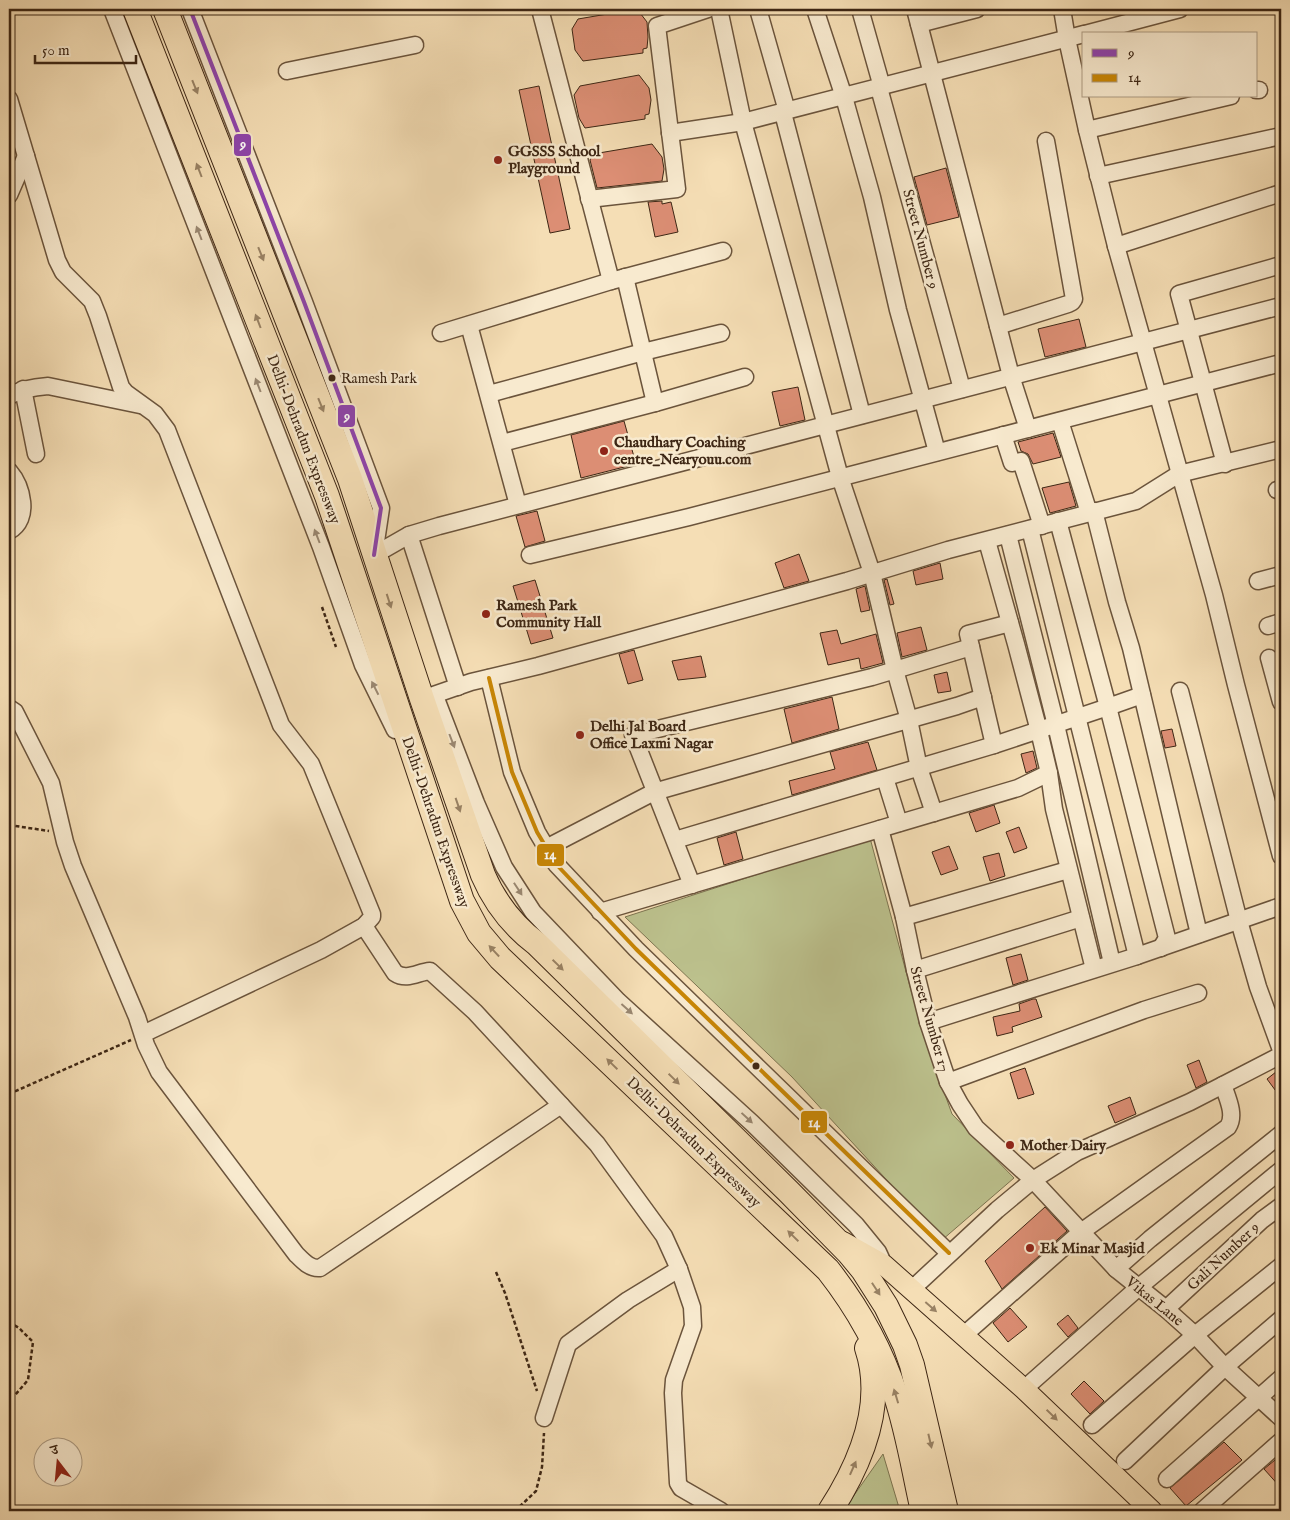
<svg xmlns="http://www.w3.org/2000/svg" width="1290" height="1520" viewBox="0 0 1290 1520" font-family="'IM FELL English','Noto Serif Devanagari',serif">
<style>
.green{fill:#bcc18d;stroke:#7c7450}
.building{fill:#dc8e74;stroke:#3d2614}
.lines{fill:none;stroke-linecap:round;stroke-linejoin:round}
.minor-casing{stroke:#6b543c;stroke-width:19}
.major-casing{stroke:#3d2614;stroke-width:22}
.highway-casing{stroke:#3d2614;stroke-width:26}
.path{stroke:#3d2614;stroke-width:2.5;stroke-dasharray:4 2.5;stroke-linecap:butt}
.minor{stroke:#f8eacf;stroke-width:16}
.major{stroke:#f5deb5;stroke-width:20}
.highway{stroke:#f5deb5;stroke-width:24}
.bus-1-casing{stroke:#f8eacf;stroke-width:8}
.bus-2-casing{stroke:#f8eacf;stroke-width:8}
.bus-1{stroke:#8e44ad;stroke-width:4}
.bus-2{stroke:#c88605;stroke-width:4}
.oneway{fill:#998264}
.oneway2{fill:#9a8872}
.poi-dot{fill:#8f2418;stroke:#f8eacf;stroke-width:2}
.bus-dot{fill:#3d2614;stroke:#f8eacf;stroke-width:2}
.labels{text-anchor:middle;stroke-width:5;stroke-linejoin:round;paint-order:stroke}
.bus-label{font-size:14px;fill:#3d2614;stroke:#f8eacf;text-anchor:start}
.poi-label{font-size:15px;font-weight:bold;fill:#3d2614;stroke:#f8eacf;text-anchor:start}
.street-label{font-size:15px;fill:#3d2614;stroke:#f8eacf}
.line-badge{stroke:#f8eacf;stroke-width:2}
.badge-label{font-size:14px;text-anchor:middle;font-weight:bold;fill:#fff}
</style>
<rect width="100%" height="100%" fill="#f5deb5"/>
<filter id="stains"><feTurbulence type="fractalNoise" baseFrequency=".004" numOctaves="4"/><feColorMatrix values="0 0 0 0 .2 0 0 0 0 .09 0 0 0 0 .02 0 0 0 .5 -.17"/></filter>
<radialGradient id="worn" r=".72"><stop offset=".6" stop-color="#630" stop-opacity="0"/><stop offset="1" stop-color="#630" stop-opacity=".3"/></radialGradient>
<g class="green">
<path d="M 870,838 L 922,1031 L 952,1114 L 1014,1178 L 942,1240 L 792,1077 L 625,917 Z"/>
<path d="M 883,1454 L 900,1511 L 843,1511 Z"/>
</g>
<g class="building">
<path d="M 637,9 L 647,22 L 648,37 L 647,48 L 643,49 L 643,53 L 583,61 L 575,50 L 572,29 L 578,19 Z"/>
<path d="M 639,75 L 649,88 L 651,100 L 649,114 L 645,115 L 645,119 L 585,128 L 579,118 L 574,95 L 580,86 Z"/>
<path d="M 539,86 L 570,229 L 550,233 L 519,90 Z"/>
<path d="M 652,144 L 662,157 L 664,169 L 662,181 L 597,188 L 590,160 L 593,154 Z"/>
<path d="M 946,168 L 959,217 L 927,225 L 914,177 Z"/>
<path d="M 662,201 L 662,204 L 671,202 L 678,232 L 655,237 L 648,202 Z"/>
<path d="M 1079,319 L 1086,347 L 1045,357 L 1038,329 Z"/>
<path d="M 798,387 L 805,420 L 780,426 L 772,392 Z"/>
<path d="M 624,421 L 636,464 L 581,478 L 571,435 Z"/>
<path d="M 1053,433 L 1061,457 L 1033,464 L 1028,454 L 1021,451 L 1018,442 Z"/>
<path d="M 1069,482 L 1076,506 L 1050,513 L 1042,488 Z"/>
<path d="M 537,511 L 545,541 L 525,547 L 516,516 Z"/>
<path d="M 799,554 L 809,581 L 784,588 L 775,563 Z"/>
<path d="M 940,563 L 943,579 L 916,585 L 913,571 Z"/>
<path d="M 887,579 L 894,604 L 890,605 L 884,580 Z"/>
<path d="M 535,580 L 553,638 L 531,644 L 513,586 Z"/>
<path d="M 865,586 L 870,610 L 861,612 L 856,589 Z"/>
<path d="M 921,627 L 927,650 L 902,657 L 897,633 Z"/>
<path d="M 837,630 L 841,644 L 876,634 L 883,663 L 861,669 L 859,658 L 828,665 L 820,633 Z"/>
<path d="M 634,650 L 643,680 L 628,684 L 619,654 Z"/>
<path d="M 701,656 L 706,677 L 678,680 L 672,661 Z"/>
<path d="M 947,672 L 951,691 L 938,693 L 934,675 Z"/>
<path d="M 832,697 L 839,729 L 792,743 L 784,709 Z"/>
<path d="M 1172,729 L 1176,746 L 1165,748 L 1161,731 Z"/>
<path d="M 868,742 L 877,770 L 792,795 L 789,781 L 835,769 L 830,752 Z"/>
<path d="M 1033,751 L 1037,768 L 1026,773 L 1021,754 Z"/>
<path d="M 994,805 L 1000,823 L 976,832 L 969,813 Z"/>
<path d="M 1019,827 L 1027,848 L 1014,853 L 1006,832 Z"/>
<path d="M 736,832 L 743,859 L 724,865 L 717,838 Z"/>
<path d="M 949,846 L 958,869 L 941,875 L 932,852 Z"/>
<path d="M 999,853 L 1005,876 L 990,881 L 983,857 Z"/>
<path d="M 1021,954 L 1028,980 L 1013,985 L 1006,958 Z"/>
<path d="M 1033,999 L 1036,999 L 1042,1017 L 1012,1027 L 1013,1032 L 997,1036 L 993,1017 L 1020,1011 L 1019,1004 Z"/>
<path d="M 1199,1060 L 1207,1082 L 1196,1088 L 1187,1065 Z"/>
<path d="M 1025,1068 L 1034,1094 L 1018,1099 L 1010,1073 Z"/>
<path d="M 1281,1068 L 1281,1098 L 1267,1079 Z"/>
<path d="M 1130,1097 L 1136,1114 L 1115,1123 L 1108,1106 Z"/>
<path d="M 1045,1207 L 1067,1231 L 1002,1289 L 985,1261 Z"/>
<path d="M 1010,1308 L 1027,1327 L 1008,1342 L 993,1323 Z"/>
<path d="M 1068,1315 L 1078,1328 L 1068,1337 L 1057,1324 Z"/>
<path d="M 1084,1381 L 1104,1401 L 1090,1414 L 1071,1394 Z"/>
<path d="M 1224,1442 L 1242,1460 L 1186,1506 L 1170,1488 Z"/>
<path d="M 1275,1460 L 1281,1467 L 1281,1488 L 1264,1469 Z"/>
</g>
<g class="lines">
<g class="minor-casing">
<g id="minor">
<path d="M 112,9 L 321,547 L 363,665 L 395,730"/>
<path d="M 190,9 L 304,302 L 381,508 L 375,548"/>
<path d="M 540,9 L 611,281"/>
<path d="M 719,9 L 743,122 L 840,477 L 872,573 L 895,670 L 909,720 L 919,768 L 934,813"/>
<path d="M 758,9 L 787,111"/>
<path d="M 815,9 L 844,97 L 872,197 L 898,310 L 937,452"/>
<path d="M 860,9 L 882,87"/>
<path d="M 915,9 L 1011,376 L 1028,429"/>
<path d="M 1062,9 L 1067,39 L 1087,130 L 1116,246 L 1214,595 L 1236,685 L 1281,856"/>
<path d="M 919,24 L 977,9"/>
<path d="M 1085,34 L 1180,9"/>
<path d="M 287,71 L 415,45"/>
<path d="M 879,88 L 962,389"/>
<path d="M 1256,90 L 1259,90"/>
<path d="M 9,99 L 57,260 L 63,272 L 92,301 L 98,316 L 121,387 L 126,393 L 155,414 L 167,430 L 281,725 L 311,764 L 372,914 L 372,917 L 364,926 L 321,950 L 143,1034"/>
<path d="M 783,113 L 862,415"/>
<path d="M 1087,130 L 1231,96"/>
<path d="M 670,133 L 743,122 L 1084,34"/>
<path d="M 1098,176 L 1281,136"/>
<path d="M 9,195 L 26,156"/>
<path d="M 589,199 L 677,189 L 657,26 L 708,9"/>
<path d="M 1116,246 L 1281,193"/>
<path d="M 625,277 L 655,403"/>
<path d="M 469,325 L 518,505"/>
<path d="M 998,326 L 1068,304 L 1072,302 L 1074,299 L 1046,141"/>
<path d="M 441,333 L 611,281 L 723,251"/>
<path d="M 23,389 L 36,454"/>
<path d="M 489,394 L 643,352 L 721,333"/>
<path d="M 9,396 C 21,389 34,387 48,386 L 140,405"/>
<path d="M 1060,421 L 1089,513"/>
<path d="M 1003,435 L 1012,463 L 1021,461 L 1042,526"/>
<path d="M 502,443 L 655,403 L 745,377"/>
<path d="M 1225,464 L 1179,294 L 1281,265"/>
<path d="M 9,471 C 22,486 31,519 9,531"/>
<path d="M 1277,490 L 1281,489"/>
<path d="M 1094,511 L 1117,602 L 1131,648 L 1199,934"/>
<path d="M 1058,521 L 1108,707 L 1142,695"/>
<path d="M 1030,529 L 1137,956"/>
<path d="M 409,535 L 458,687"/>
<path d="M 1008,535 L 1056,725 L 1112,963"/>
<path d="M 987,541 L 1016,644 L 1039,731 L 1049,773 L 1054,809 L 1094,969"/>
<path d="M 374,555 L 409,535 L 439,526 L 1281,306"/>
<path d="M 530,555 L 689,517 L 1281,363"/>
<path d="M 1258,581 L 1281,575"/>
<path d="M 1268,626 L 1281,622"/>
<path d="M 1269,658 L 1281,702"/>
<path d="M 489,678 L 512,772 L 537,832 L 556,864 L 636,949 L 949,1253"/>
<path d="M 1180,691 L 1239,921 L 1258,987 L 1281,1050"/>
<path d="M 435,696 L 476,803 L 504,867 L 533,912 L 618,1001 L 752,1123 L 856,1225 L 878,1252 L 884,1265"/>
<path d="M 422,699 L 471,682 L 538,666 L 847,581 L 948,550 L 1136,501 L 1179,474 L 1281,449"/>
<path d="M 9,708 L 15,712 L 51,783 L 65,842 L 73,866 L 137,1017 L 146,1045 L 159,1072 L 296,1254 C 303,1261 310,1269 320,1268 L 561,1105"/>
<path d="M 994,745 L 968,634 L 1010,623"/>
<path d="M 885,778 L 899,823"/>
<path d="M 880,829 L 904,917 L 915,970 L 928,1022 L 948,1082 L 960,1104 L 976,1128 L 1033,1180 L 1116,1269 L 1166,1309 L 1195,1335 L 1225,1367 L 1281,1418"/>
<path d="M 675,840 L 994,745 L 1108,707 L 1167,938 L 1161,948"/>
<path d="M 546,848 L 654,792 L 957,706 L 983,697"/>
<path d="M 692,885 L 633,735 L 872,677 L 971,647"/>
<path d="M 600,912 L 1018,788 L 1049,773"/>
<path d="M 904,917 L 1068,870"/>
<path d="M 364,926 L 395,973 C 407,981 418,972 430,971 L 475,1012 L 597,1144 L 664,1236 L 679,1269 L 692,1307 L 693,1326 L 674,1380 L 673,1393 L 678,1483 L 681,1488 L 721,1511"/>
<path d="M 915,970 L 1081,918"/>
<path d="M 928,1022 L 1137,956 L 1281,906"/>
<path d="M 948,1082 L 1144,1010 L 1198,993"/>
<path d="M 1116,1269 L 1150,1239 L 1281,1134"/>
<path d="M 911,1290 L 997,1210 L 1033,1180 L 1077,1152 L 1190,1102 L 1281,1055"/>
<path d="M 1166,1309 L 1262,1220 L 1281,1206"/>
<path d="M 964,1335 L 1081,1232 L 1228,1127 C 1236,1115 1227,1097 1223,1085"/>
<path d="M 1024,1389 L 1139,1287 L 1281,1170"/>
<path d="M 544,1418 L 568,1344 L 628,1300 L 679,1269"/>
<path d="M 1092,1425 L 1195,1335 L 1281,1266"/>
<path d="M 1125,1461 L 1225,1367 L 1281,1319"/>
<path d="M 1167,1479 L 1281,1378"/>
<path d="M 1202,1511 L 1281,1441"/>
</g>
</g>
<g class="major-casing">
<path id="major" d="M 843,1242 L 884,1265 L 1024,1389 L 1152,1511"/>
</g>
<g class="highway-casing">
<g id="highway">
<path d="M 135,9 L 327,496 L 462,901 L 479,933 L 500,958 L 828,1270 C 857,1307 880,1347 895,1393 C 908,1431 914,1472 923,1511"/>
<path d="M 165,9 L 350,479 L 422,699 L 483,875 C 495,903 512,925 537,944 L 789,1192 L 849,1253 L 863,1270 L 886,1306 L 905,1345 L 912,1365 L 946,1511"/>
<path d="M 830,1511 C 861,1463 886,1405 867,1348"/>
</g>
</g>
<g class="path">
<path d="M 322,607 L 336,647"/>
<path d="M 9,825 L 49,831"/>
<path d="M 9,1094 L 131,1040"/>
<path d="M 496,1272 L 505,1293 L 537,1391"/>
<path d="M 9,1322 L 19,1328 L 33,1342 L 28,1380 L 9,1402"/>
<path d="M 515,1511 L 536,1491 L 542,1467 L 544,1433"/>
</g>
<use href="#minor" class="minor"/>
<use href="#major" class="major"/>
<use href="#highway" class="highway"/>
<g class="bus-1-casing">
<path id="bus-1" d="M 190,9 L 304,302 L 381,508 L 374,555"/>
</g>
<g class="bus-2-casing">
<path id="bus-2" d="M 489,678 L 512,772 L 537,832 L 556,864 L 636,949 L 949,1253"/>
</g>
<use href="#bus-1" class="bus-1"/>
<use href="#bus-2" class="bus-2"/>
</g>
<defs><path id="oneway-solid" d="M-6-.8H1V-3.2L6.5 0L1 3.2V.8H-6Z" transform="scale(1.25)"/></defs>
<g class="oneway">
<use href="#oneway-solid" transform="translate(195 87) rotate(68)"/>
<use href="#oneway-solid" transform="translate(199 170) rotate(-111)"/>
<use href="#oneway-solid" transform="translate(261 254) rotate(68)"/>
<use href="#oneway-solid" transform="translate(258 321) rotate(-111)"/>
<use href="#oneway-solid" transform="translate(321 405) rotate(68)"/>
<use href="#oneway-solid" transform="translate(389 601) rotate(72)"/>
<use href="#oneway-solid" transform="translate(458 805) rotate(71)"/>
<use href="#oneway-solid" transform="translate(494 951) rotate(-133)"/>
<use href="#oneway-solid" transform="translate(558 965) rotate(44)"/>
<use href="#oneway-solid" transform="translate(612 1064) rotate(-136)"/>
<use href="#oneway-solid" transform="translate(674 1079) rotate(44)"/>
<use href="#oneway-solid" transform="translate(793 1236) rotate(-136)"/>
<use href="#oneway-solid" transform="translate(876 1289) rotate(57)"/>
<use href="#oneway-solid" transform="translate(931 1307) rotate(41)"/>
<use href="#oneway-solid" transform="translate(896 1396) rotate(-107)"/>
<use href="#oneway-solid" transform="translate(1052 1415) rotate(44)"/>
<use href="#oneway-solid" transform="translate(930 1441) rotate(77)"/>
<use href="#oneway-solid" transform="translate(853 1468) rotate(-66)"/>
</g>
<g class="oneway2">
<use href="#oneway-solid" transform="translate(199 233) rotate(-111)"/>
<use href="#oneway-solid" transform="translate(258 385) rotate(-111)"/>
<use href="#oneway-solid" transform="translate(317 536) rotate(-111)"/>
<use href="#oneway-solid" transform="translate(375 688) rotate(-117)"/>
<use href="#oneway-solid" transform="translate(452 741) rotate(69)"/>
<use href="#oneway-solid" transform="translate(518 889) rotate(57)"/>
<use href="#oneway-solid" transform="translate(627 1009) rotate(42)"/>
<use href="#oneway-solid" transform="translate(747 1118) rotate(43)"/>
</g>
<g class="poi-dot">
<circle cx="498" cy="160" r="5"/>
<circle cx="604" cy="451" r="5"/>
<circle cx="486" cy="614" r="5"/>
<circle cx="580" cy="735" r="5"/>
<circle cx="1010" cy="1145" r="5"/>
<circle cx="1030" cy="1248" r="5"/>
</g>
<g class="bus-dot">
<circle cx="332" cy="378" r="4.5"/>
<circle cx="756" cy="1066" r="4.5"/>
</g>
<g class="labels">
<g class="bus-label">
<text x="341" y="383">Ramesh Park</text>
</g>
<g class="poi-label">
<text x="508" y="156">GGSSS School<tspan x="508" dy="17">Playground</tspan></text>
<text x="614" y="447">Chaudhary Coaching<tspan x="614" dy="17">centre_Nearyouu.com</tspan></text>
<text x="496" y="610">Ramesh Park<tspan x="496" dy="17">Community Hall</tspan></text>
<text x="590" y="731">Delhi Jal Board<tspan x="590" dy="17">Office Laxmi Nagar</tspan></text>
<text x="1020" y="1150">Mother Dairy</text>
<text x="1040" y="1253">Ek Minar Masjid</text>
</g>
<g class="street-label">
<text transform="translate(921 239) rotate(75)" y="5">Street Number 9</text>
<text transform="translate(304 439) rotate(69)" y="5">Delhi-Dehradun Expressway</text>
<text transform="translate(436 822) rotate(71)" y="5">Delhi-Dehradun Expressway</text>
<text transform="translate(930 1019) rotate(74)" y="5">Street Number 17</text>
<text transform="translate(694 1142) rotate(44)" y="5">Delhi-Dehradun Expressway</text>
<text transform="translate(1223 1256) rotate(-43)" y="5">Gali Number 9</text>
<text transform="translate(1155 1301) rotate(39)" y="5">Vikas Lane</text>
</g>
</g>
<g class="line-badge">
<rect x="233" y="133" width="19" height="24" rx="5" fill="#8e44ad"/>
<rect x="337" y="404" width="19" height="24" rx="5" fill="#8e44ad"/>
<rect x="536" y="843" width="29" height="24" rx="5" fill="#c88605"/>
<rect x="800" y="1110" width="28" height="24" rx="5" fill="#c88605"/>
</g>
<g class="badge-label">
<text x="243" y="149">9</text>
<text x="347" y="421">9</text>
<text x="550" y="859">14</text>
<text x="814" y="1127">14</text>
</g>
<rect width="1290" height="1520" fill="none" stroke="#f5deb5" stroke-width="30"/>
<rect x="10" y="10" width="1270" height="1500" fill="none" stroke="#3d2614" stroke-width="2.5"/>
<rect x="15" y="15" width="1260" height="1490" fill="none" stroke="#3d2614"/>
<rect x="1082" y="32" width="175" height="65" fill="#f8eacf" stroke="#ad9c84"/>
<rect x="1092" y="49" width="25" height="8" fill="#8e44ad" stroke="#ad9c84"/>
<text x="1128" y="58" font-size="15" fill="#3d2614">9</text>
<rect x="1092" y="74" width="25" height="8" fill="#c88605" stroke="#ad9c84"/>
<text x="1128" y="82" font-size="15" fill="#3d2614">14</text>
<g transform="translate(58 1462) rotate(344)"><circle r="24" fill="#f8eacf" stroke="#ad9c84"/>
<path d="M0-4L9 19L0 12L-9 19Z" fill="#8f2418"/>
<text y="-8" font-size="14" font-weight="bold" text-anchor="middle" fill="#3d2614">उ</text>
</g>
<path d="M35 55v8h101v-8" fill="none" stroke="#3d2614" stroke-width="2.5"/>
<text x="42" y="55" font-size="15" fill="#3d2614" stroke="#f8eacf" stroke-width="4" paint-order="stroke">50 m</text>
<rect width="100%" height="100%" filter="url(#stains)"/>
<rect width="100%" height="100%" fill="url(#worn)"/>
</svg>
